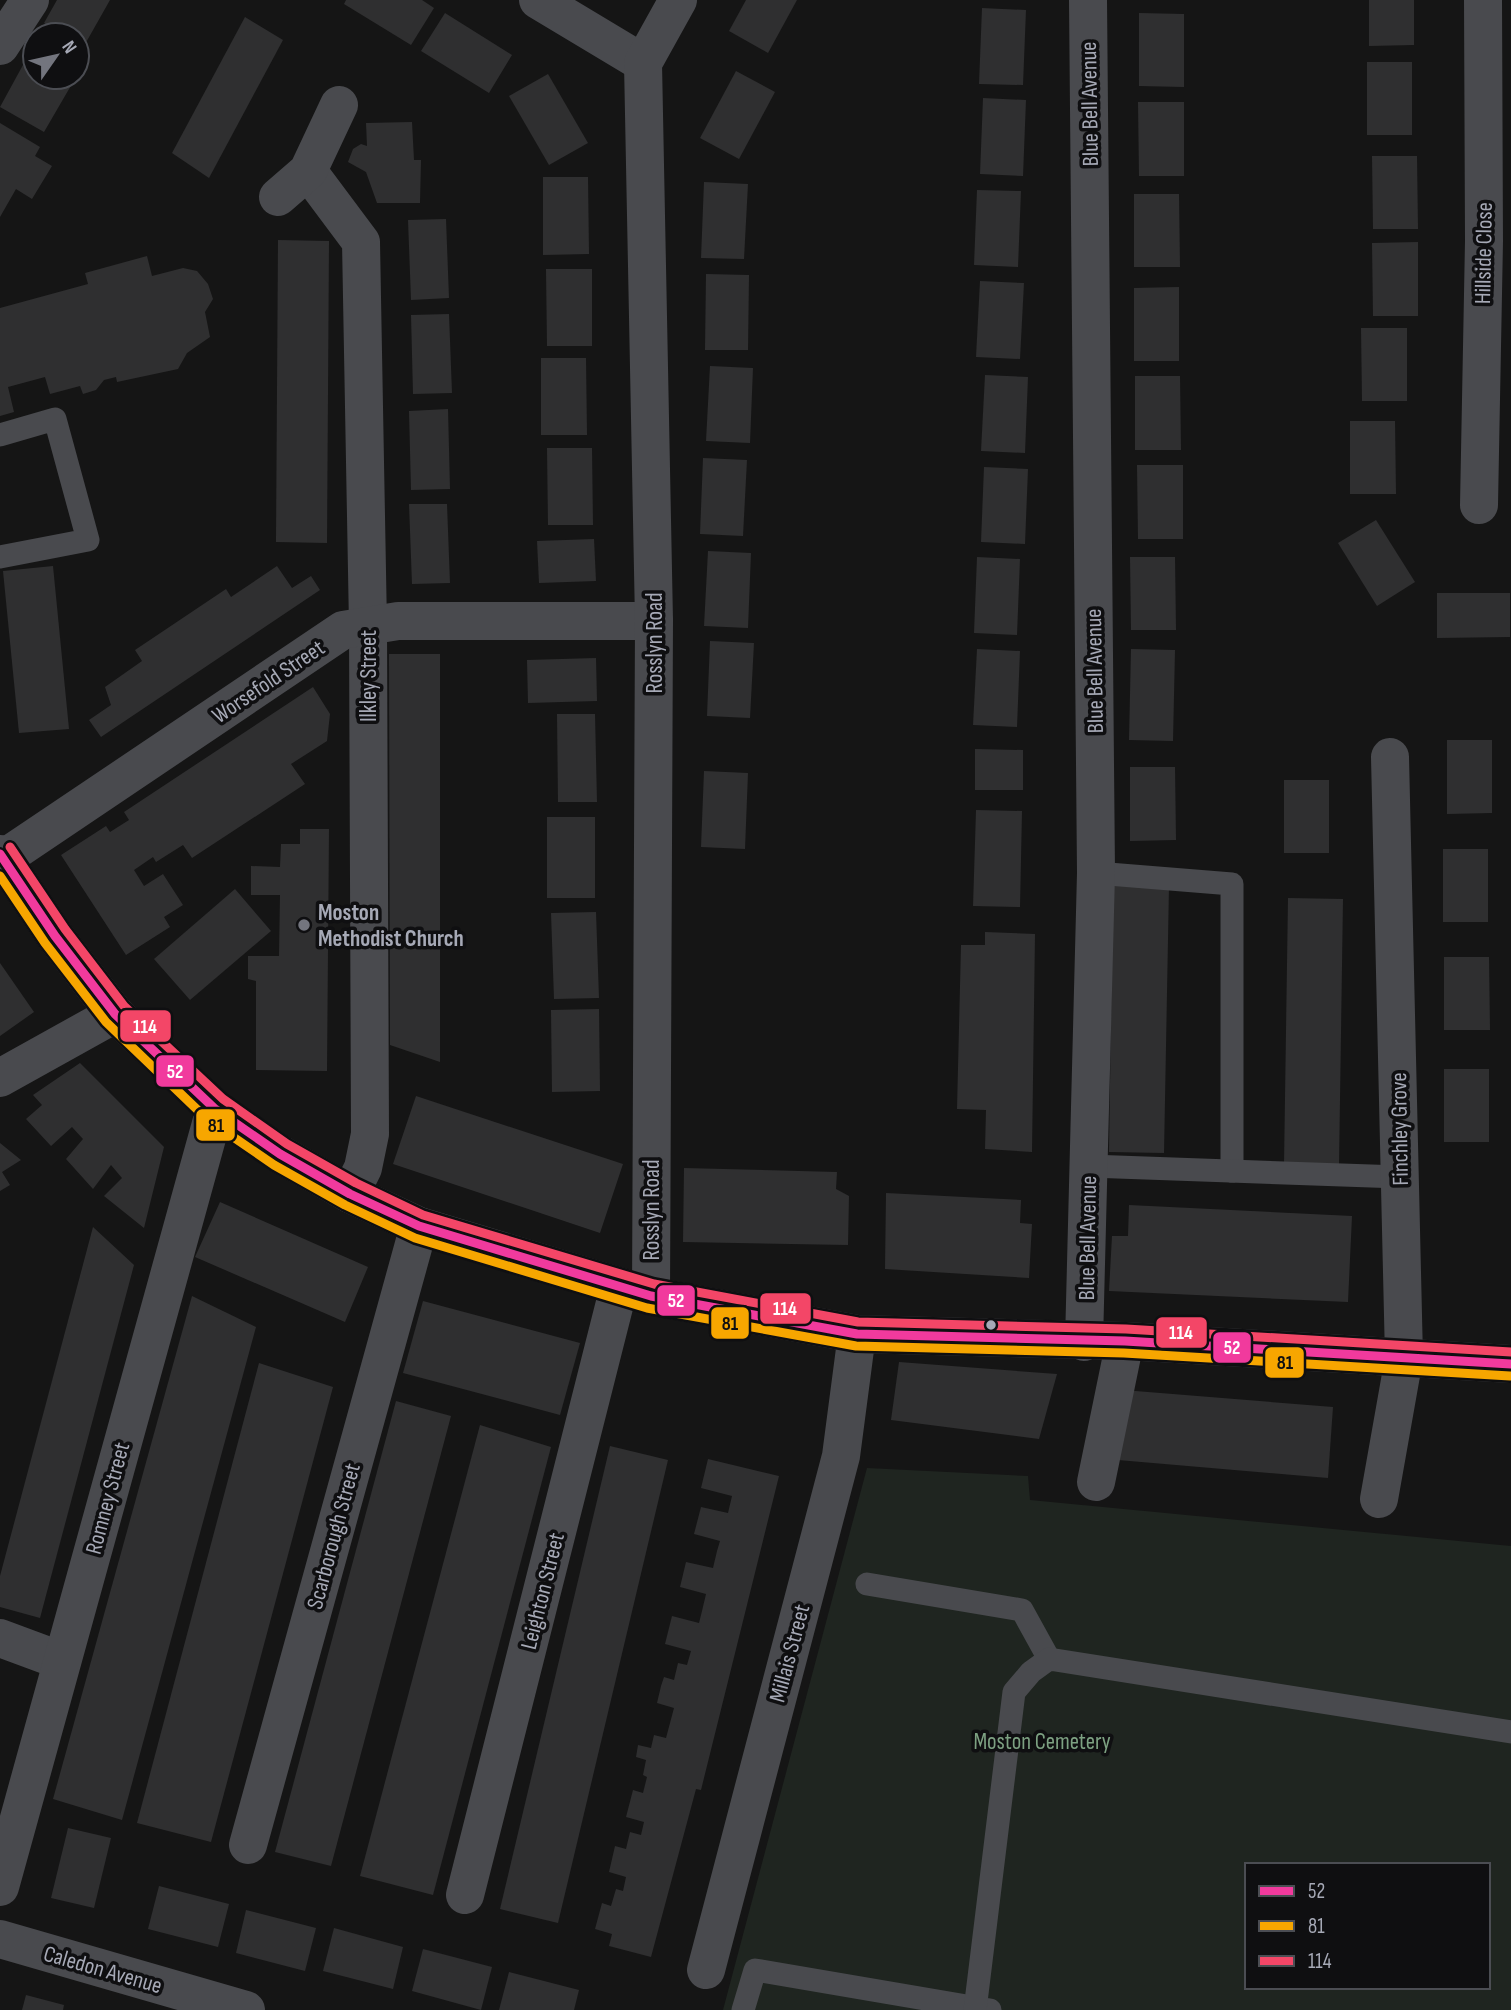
<svg xmlns="http://www.w3.org/2000/svg" width="1511" height="2010" viewBox="0 0 1511 2010" font-family="'Sofia Sans Condensed',sans-serif">
<style>
.green{fill:#1f2520;fill-rule:evenodd}
.building{fill:#2f2f30}
.lines{fill:none;stroke-linecap:round;stroke-linejoin:round}
.service{stroke:#494a4e;stroke-width:23}
.minor{stroke:#494a4e;stroke-width:38}
.tertiary{stroke:#494a4e;stroke-width:38}
.bus-1-casing{stroke:#0f0f11;stroke-width:14}
.bus-2-casing{stroke:#0f0f11;stroke-width:14}
.bus-3-casing{stroke:#0f0f11;stroke-width:14}
.bus-1{stroke:#f13a9d;stroke-width:9}
.bus-2{stroke:#f7a600;stroke-width:9}
.bus-3{stroke:#f34667;stroke-width:9}
.poi-dot{fill:#73757e;stroke:#0f0f11;stroke-width:2.5}
.bus-dot{fill:#a6a9b6;stroke:#0f0f11;stroke-width:2.5}
.labels{text-anchor:middle;stroke-width:7;stroke-linejoin:round;paint-order:stroke}
.street-label{font-size:23px;fill:#a6a9b6;stroke:#0f0f11}
.poi-label{font-size:23px;font-weight:bold;fill:#a6a9b6;stroke:#0f0f11;text-anchor:start}
.park-label{font-size:23px;fill:#7da182;stroke:#0f0f11}
.line-badge{stroke:#0f0f11;stroke-width:2.5}
.badge-label{font-size:19px;text-anchor:middle;font-weight:bold;fill:#fff}
.pale-badge-label{font-size:19px;text-anchor:middle;font-weight:bold;fill:#111}
</style>
<rect width="100%" height="100%" fill="#151515"/>
<path class="green" d="M 867,1468 L 1028,1476 L 1030,1500 L 1511,1546 L 1511,2010 L 723,2010 ZM 1247,1865 L 1488,1865 L 1488,1987 L 1247,1987 Z"/>
<g class="building">
<path d="M 57,0 L 110,0 L 84,46 L 77,42 L 77,35 L 64,35 L 44,23 Z"/>
<path d="M 346,0 L 422,0 L 434,8 L 411,45 L 344,4 Z"/>
<path d="M 746,0 L 797,0 L 768,53 L 729,31 Z"/>
<path d="M 1369,0 L 1414,0 L 1414,45 L 1369,46 Z"/>
<path d="M 982,8 L 1026,10 L 1023,85 L 979,84 Z"/>
<path d="M 445,13 L 512,55 L 489,93 L 421,51 Z"/>
<path d="M 1139,13 L 1184,14 L 1184,87 L 1139,86 Z"/>
<path d="M 245,17 L 283,40 L 209,178 L 172,153 Z"/>
<path d="M 35,43 L 35,77 L 76,77 L 44,132 L 0,107 Z"/>
<rect x="1367" y="62" width="45" height="73"/>
<path d="M 736,71 L 775,92 L 739,159 L 700,138 Z"/>
<path d="M 548,74 L 588,143 L 549,165 L 509,96 Z"/>
<path d="M 983,98 L 1026,100 L 1023,176 L 980,174 Z"/>
<path d="M 1138,102 L 1184,102 L 1184,176 L 1139,176 Z"/>
<path d="M 412,122 L 414,160 L 421,160 L 420,203 L 377,203 L 366,172 L 348,162 L 353,149 L 361,144 L 367,146 L 366,123 Z"/>
<path d="M 0,123 L 40,147 L 35,156 L 52,166 L 32,199 L 16,189 L 0,217 Z"/>
<path d="M 1372,156 L 1417,156 L 1418,229 L 1373,229 Z"/>
<path d="M 543,177 L 588,177 L 589,254 L 543,255 Z"/>
<path d="M 704,182 L 748,184 L 744,259 L 701,258 Z"/>
<path d="M 977,190 L 1021,191 L 1018,267 L 974,265 Z"/>
<path d="M 1134,194 L 1179,194 L 1180,267 L 1134,267 Z"/>
<path d="M 446,219 L 449,298 L 411,300 L 408,220 Z"/>
<path d="M 278,240 L 329,241 L 327,543 L 276,542 Z"/>
<path d="M 1418,242 L 1418,316 L 1373,316 L 1372,243 Z"/>
<path d="M 147,256 L 152,276 L 183,268 L 197,271 L 208,284 L 213,299 L 205,312 L 210,337 L 187,353 L 178,369 L 117,382 L 116,377 L 104,380 L 96,390 L 83,394 L 80,386 L 50,394 L 45,377 L 8,387 L 14,412 L 0,416 L 0,308 L 88,284 L 85,273 Z"/>
<path d="M 546,269 L 592,269 L 592,346 L 547,346 Z"/>
<path d="M 706,274 L 749,275 L 748,350 L 705,350 Z"/>
<path d="M 980,281 L 1024,283 L 1020,359 L 976,357 Z"/>
<path d="M 1179,287 L 1179,361 L 1134,361 L 1134,288 Z"/>
<path d="M 449,314 L 452,393 L 413,394 L 411,315 Z"/>
<path d="M 1361,328 L 1407,328 L 1407,401 L 1362,401 Z"/>
<path d="M 541,358 L 586,358 L 587,435 L 541,435 Z"/>
<path d="M 710,366 L 753,368 L 750,443 L 706,441 Z"/>
<path d="M 985,375 L 1028,377 L 1025,453 L 981,451 Z"/>
<path d="M 1135,376 L 1180,376 L 1181,450 L 1135,450 Z"/>
<path d="M 448,409 L 450,489 L 411,490 L 409,411 Z"/>
<path d="M 1350,421 L 1395,421 L 1396,494 L 1350,494 Z"/>
<path d="M 547,448 L 592,448 L 593,525 L 548,525 Z"/>
<path d="M 703,458 L 747,460 L 743,536 L 700,534 Z"/>
<path d="M 1137,465 L 1183,465 L 1183,539 L 1138,539 Z"/>
<path d="M 984,467 L 1028,469 L 1025,544 L 981,542 Z"/>
<path d="M 409,504 L 447,504 L 450,583 L 412,584 Z"/>
<path d="M 1376,520 L 1415,582 L 1377,606 L 1338,543 Z"/>
<path d="M 594,539 L 596,581 L 539,583 L 537,541 Z"/>
<path d="M 708,551 L 751,553 L 748,628 L 704,626 Z"/>
<path d="M 977,557 L 1020,559 L 1017,635 L 974,633 Z"/>
<path d="M 1130,557 L 1175,557 L 1176,630 L 1131,630 Z"/>
<path d="M 53,566 L 69,729 L 19,733 L 3,571 Z"/>
<path d="M 277,566 L 292,588 L 311,576 L 320,590 L 101,737 L 89,720 L 111,705 L 105,687 L 142,661 L 135,650 L 226,589 L 231,597 Z"/>
<path d="M 1437,593 L 1510,593 L 1510,637 L 1437,638 Z"/>
<path d="M 710,641 L 754,643 L 750,718 L 707,716 Z"/>
<path d="M 977,649 L 1020,651 L 1017,727 L 973,725 Z"/>
<path d="M 1131,649 L 1175,650 L 1173,741 L 1129,740 Z"/>
<path d="M 389,654 L 440,654 L 440,1062 L 390,1045 Z"/>
<path d="M 596,658 L 597,701 L 528,703 L 527,660 Z"/>
<path d="M 313,687 L 330,714 L 327,741 L 291,764 L 305,784 L 192,858 L 183,845 L 156,862 L 153,857 L 134,870 L 144,886 L 163,874 L 183,905 L 164,917 L 170,927 L 126,955 L 61,855 L 106,826 L 110,832 L 129,820 L 124,812 Z"/>
<path d="M 557,714 L 595,714 L 597,802 L 558,802 Z"/>
<path d="M 1447,740 L 1492,740 L 1492,813 L 1447,814 Z"/>
<path d="M 975,749 L 1023,750 L 1023,790 L 975,790 Z"/>
<path d="M 1130,767 L 1175,767 L 1176,840 L 1130,841 Z"/>
<path d="M 704,771 L 748,773 L 745,849 L 701,847 Z"/>
<rect x="1284" y="780" width="45" height="73"/>
<path d="M 976,810 L 1022,811 L 1020,907 L 973,906 Z"/>
<rect x="547" y="817" width="48" height="81"/>
<path d="M 300,829 L 329,829 L 327,1071 L 256,1070 L 256,981 L 248,979 L 248,956 L 279,956 L 280,895 L 251,895 L 251,866 L 280,867 L 281,844 L 300,844 Z"/>
<rect x="1443" y="849" width="45" height="73"/>
<path d="M 1113,885 L 1169,886 L 1164,1153 L 1109,1152 Z"/>
<path d="M 235,889 L 271,931 L 190,1000 L 154,959 Z"/>
<path d="M 1288,898 L 1343,899 L 1339,1166 L 1284,1165 Z"/>
<path d="M 596,912 L 599,998 L 554,999 L 551,913 Z"/>
<path d="M 985,932 L 1035,934 L 1032,1152 L 985,1149 L 986,1110 L 957,1109 L 961,945 L 985,945 Z"/>
<path d="M 1444,957 L 1489,957 L 1490,1030 L 1444,1030 Z"/>
<path d="M 0,963 L 34,1012 L 0,1036 Z"/>
<path d="M 599,1009 L 600,1091 L 552,1092 L 551,1010 Z"/>
<path d="M 80,1063 L 164,1147 L 144,1228 L 104,1196 L 122,1178 L 111,1165 L 93,1189 L 66,1159 L 83,1139 L 72,1127 L 51,1146 L 26,1119 L 42,1105 L 33,1095 Z"/>
<rect x="1444" y="1069" width="45" height="73"/>
<path d="M 416,1096 L 623,1164 L 600,1233 L 393,1164 Z"/>
<path d="M 0,1143 L 21,1160 L 2,1172 L 10,1185 L 0,1191 Z"/>
<path d="M 684,1168 L 837,1172 L 836,1189 L 849,1196 L 848,1245 L 683,1242 Z"/>
<path d="M 886,1193 L 1021,1200 L 1020,1223 L 1032,1224 L 1029,1278 L 885,1269 Z"/>
<path d="M 220,1202 L 368,1267 L 345,1322 L 195,1257 Z"/>
<path d="M 1129,1205 L 1352,1216 L 1348,1302 L 1109,1291 L 1112,1236 L 1128,1236 Z"/>
<path d="M 93,1227 L 134,1265 L 40,1618 L 0,1607 L 0,1576 Z"/>
<path d="M 192,1296 L 256,1327 L 122,1820 L 53,1799 Z"/>
<path d="M 423,1301 L 580,1343 L 560,1415 L 403,1373 Z"/>
<path d="M 899,1362 L 1057,1374 L 1039,1439 L 891,1420 Z"/>
<path d="M 259,1363 L 333,1387 L 211,1842 L 137,1823 Z"/>
<path d="M 1123,1390 L 1333,1407 L 1328,1478 L 1118,1460 Z"/>
<path d="M 396,1401 L 451,1416 L 331,1866 L 275,1852 Z"/>
<path d="M 480,1425 L 551,1447 L 433,1895 L 360,1876 Z"/>
<path d="M 610,1446 L 668,1460 L 558,1923 L 500,1909 Z"/>
<path d="M 708,1459 L 779,1476 L 701,1790 L 696,1789 L 651,1957 L 609,1946 L 612,1934 L 595,1929 L 602,1903 L 611,1906 L 616,1889 L 623,1891 L 626,1877 L 609,1872 L 615,1846 L 626,1849 L 630,1832 L 641,1835 L 644,1822 L 626,1817 L 633,1790 L 643,1793 L 647,1777 L 643,1775 L 646,1760 L 636,1757 L 638,1745 L 651,1748 L 654,1735 L 666,1738 L 674,1708 L 657,1703 L 661,1686 L 664,1677 L 674,1680 L 678,1663 L 687,1665 L 691,1651 L 665,1644 L 672,1616 L 699,1623 L 702,1611 L 706,1594 L 680,1587 L 686,1562 L 713,1568 L 717,1551 L 720,1541 L 694,1534 L 701,1507 L 728,1513 L 732,1496 L 701,1488 Z"/>
<path d="M 68,1828 L 111,1838 L 94,1908 L 51,1898 Z"/>
<path d="M 159,1886 L 229,1904 L 218,1947 L 148,1929 Z"/>
<path d="M 246,1910 L 316,1928 L 305,1971 L 236,1953 Z"/>
<path d="M 334,1928 L 403,1947 L 393,1989 L 323,1971 Z"/>
<path d="M 423,1949 L 492,1967 L 481,2010 L 412,1991 Z"/>
<path d="M 509,1972 L 579,1990 L 574,2010 L 499,2010 Z"/>
<path d="M 26,1995 L 64,2005 L 63,2010 L 22,2010 Z"/>
</g>
<g class="lines">
<g class="service">
<path d="M 0,435 L 55,419 L 88,540 L 0,557"/>
<path d="M 1096,873 L 1232,884 L 1232,1171"/>
<path d="M 1089,1166 L 1400,1177"/>
<path d="M 867,1584 L 1022,1610 L 1049,1659"/>
<path d="M 743,2010 L 755,1970 L 990,2010"/>
<path d="M 975,2010 L 1014,1692 L 1031,1672 L 1049,1659 L 1511,1732"/>
</g>
<g class="minor">
<path d="M 538,0 L 643,63"/>
<path d="M 0,46 L 30,0"/>
<path d="M 308,171 L 361,242 L 368,626 L 370,1134 L 363,1168 L 350,1194"/>
<path d="M 278,197 L 308,171 L 339,105"/>
<path d="M 1479,505 L 1484,241 L 1483,0"/>
<path d="M 3,859 L 343,630 L 398,621 L 654,621"/>
<path d="M 0,1078 L 115,1014"/>
<path d="M 651,1296 L 654,621 L 643,63 L 678,0"/>
<path d="M 1084,1342 L 1096,873 L 1088,0"/>
<path d="M 1096,1482 L 1125,1341"/>
<path d="M 1379,1499 L 1404,1358 L 1390,757"/>
<path d="M 0,1638 L 62,1661"/>
<path d="M 248,1845 L 419,1226"/>
<path d="M 0,1887 L 215,1109"/>
<path d="M 465,1895 L 619,1287"/>
<path d="M 0,1939 L 246,2010"/>
<path d="M 706,1970 L 841,1456 L 857,1334"/>
</g>
<path class="tertiary" d="M 0,854 L 55,936 L 115,1014 L 215,1109 L 280,1154 L 350,1194 L 419,1226 L 651,1296 L 857,1334 L 1125,1341 L 1511,1364"/>
<g class="bus-1-casing">
<path id="bus-1" d="M 0,854 L 55,936 L 115,1014 L 215,1109 L 280,1154 L 350,1194 L 419,1226 L 651,1296 L 857,1334 L 1125,1341 L 1511,1364"/>
</g>
<g class="bus-2-casing">
<path id="bus-2" d="M 0,876 L 45,943 L 106,1022 L 207,1119 L 274,1165 L 345,1205 L 415,1238 L 647,1308 L 856,1346 L 1124,1353 L 1510,1376"/>
</g>
<g class="bus-3-casing">
<path id="bus-3" d="M 10,847 L 65,929 L 124,1006 L 223,1099 L 287,1144 L 356,1183 L 423,1215 L 654,1284 L 858,1322 L 1126,1329 L 1511,1352"/>
</g>
<use href="#bus-1" class="bus-1"/>
<use href="#bus-2" class="bus-2"/>
<use href="#bus-3" class="bus-3"/>
</g>
<circle class="poi-dot" cx="304" cy="925" r="7"/>
<circle class="bus-dot" cx="991" cy="1325" r="6"/>
<g class="labels">
<g class="street-label">
<text transform="translate(1089 104) rotate(-91)" y="8">Blue Bell Avenue</text>
<text transform="translate(1483 253) rotate(-89)" y="8">Hillside Close</text>
<text transform="translate(654 643) rotate(-90)" y="8">Rosslyn Road</text>
<text transform="translate(1094 671) rotate(-91)" y="8">Blue Bell Avenue</text>
<text transform="translate(368 676) rotate(-90)" y="8">Ilkley Street</text>
<text transform="translate(268 681) rotate(-34)" y="8">Worsefold Street</text>
<text transform="translate(1399 1129) rotate(-91)" y="8">Finchley Grove</text>
<text transform="translate(651 1210) rotate(-90)" y="8">Rosslyn Road</text>
<text transform="translate(1087 1238) rotate(-89)" y="8">Blue Bell Avenue</text>
<text transform="translate(107 1498) rotate(-75)" y="8">Romney Street</text>
<text transform="translate(333 1536) rotate(-75)" y="8">Scarborough Street</text>
<text transform="translate(542 1591) rotate(-76)" y="8">Leighton Street</text>
<text transform="translate(789 1653) rotate(-75)" y="8">Millais Street</text>
<text transform="translate(103 1969) rotate(16)" y="8">Caledon Avenue</text>
</g>
<g class="poi-label">
<text x="318" y="920">Moston<tspan x="318" dy="26">Methodist Church</tspan></text>
</g>
<g class="park-label">
<text x="1042" y="1749">Moston Cemetery</text>
</g>
</g>
<g class="line-badge">
<rect x="119" y="1009" width="53" height="34" rx="7" fill="#f34667"/>
<rect x="155" y="1054" width="40" height="34" rx="7" fill="#f13a9d"/>
<rect x="195" y="1108" width="41" height="34" rx="7" fill="#f7a600"/>
<rect x="656" y="1284" width="40" height="33" rx="7" fill="#f13a9d"/>
<rect x="759" y="1292" width="53" height="33" rx="7" fill="#f34667"/>
<rect x="710" y="1306" width="40" height="34" rx="7" fill="#f7a600"/>
<rect x="1155" y="1316" width="53" height="33" rx="7" fill="#f34667"/>
<rect x="1212" y="1331" width="40" height="33" rx="7" fill="#f13a9d"/>
<rect x="1264" y="1346" width="41" height="33" rx="7" fill="#f7a600"/>
</g>
<g class="badge-label">
<text x="145" y="1033">114</text>
<text x="175" y="1078">52</text>
<text x="676" y="1307">52</text>
<text x="785" y="1315">114</text>
<text x="1181" y="1339">114</text>
<text x="1232" y="1354">52</text>
</g>
<g class="pale-badge-label">
<text x="216" y="1132">81</text>
<text x="730" y="1330">81</text>
<text x="1285" y="1369">81</text>
</g>
<rect x="1245" y="1863" width="245" height="126" fill="#0f0f11" stroke="#4b4d53" stroke-width="2"/>
<rect x="1259" y="1886" width="35" height="10" fill="#f13a9d" stroke="#4b4d53" stroke-width="2"/>
<text x="1308" y="1898" font-size="21" fill="#a6a9b6">52</text>
<rect x="1259" y="1921" width="35" height="10" fill="#f7a600" stroke="#4b4d53" stroke-width="2"/>
<text x="1308" y="1933" font-size="21" fill="#a6a9b6">81</text>
<rect x="1259" y="1956" width="35" height="10" fill="#f34667" stroke="#4b4d53" stroke-width="2"/>
<text x="1308" y="1968" font-size="21" fill="#a6a9b6">114</text>
<g transform="translate(56 56) rotate(56)"><circle r="33" fill="#0f0f11" stroke="#4b4d53" stroke-width="2"/>
<path d="M0-5L12 26L0 18L-12 26Z" fill="#73757e"/>
<text y="-10" font-size="19" font-weight="bold" text-anchor="middle" fill="#a6a9b6">N</text>
</g>
</svg>
